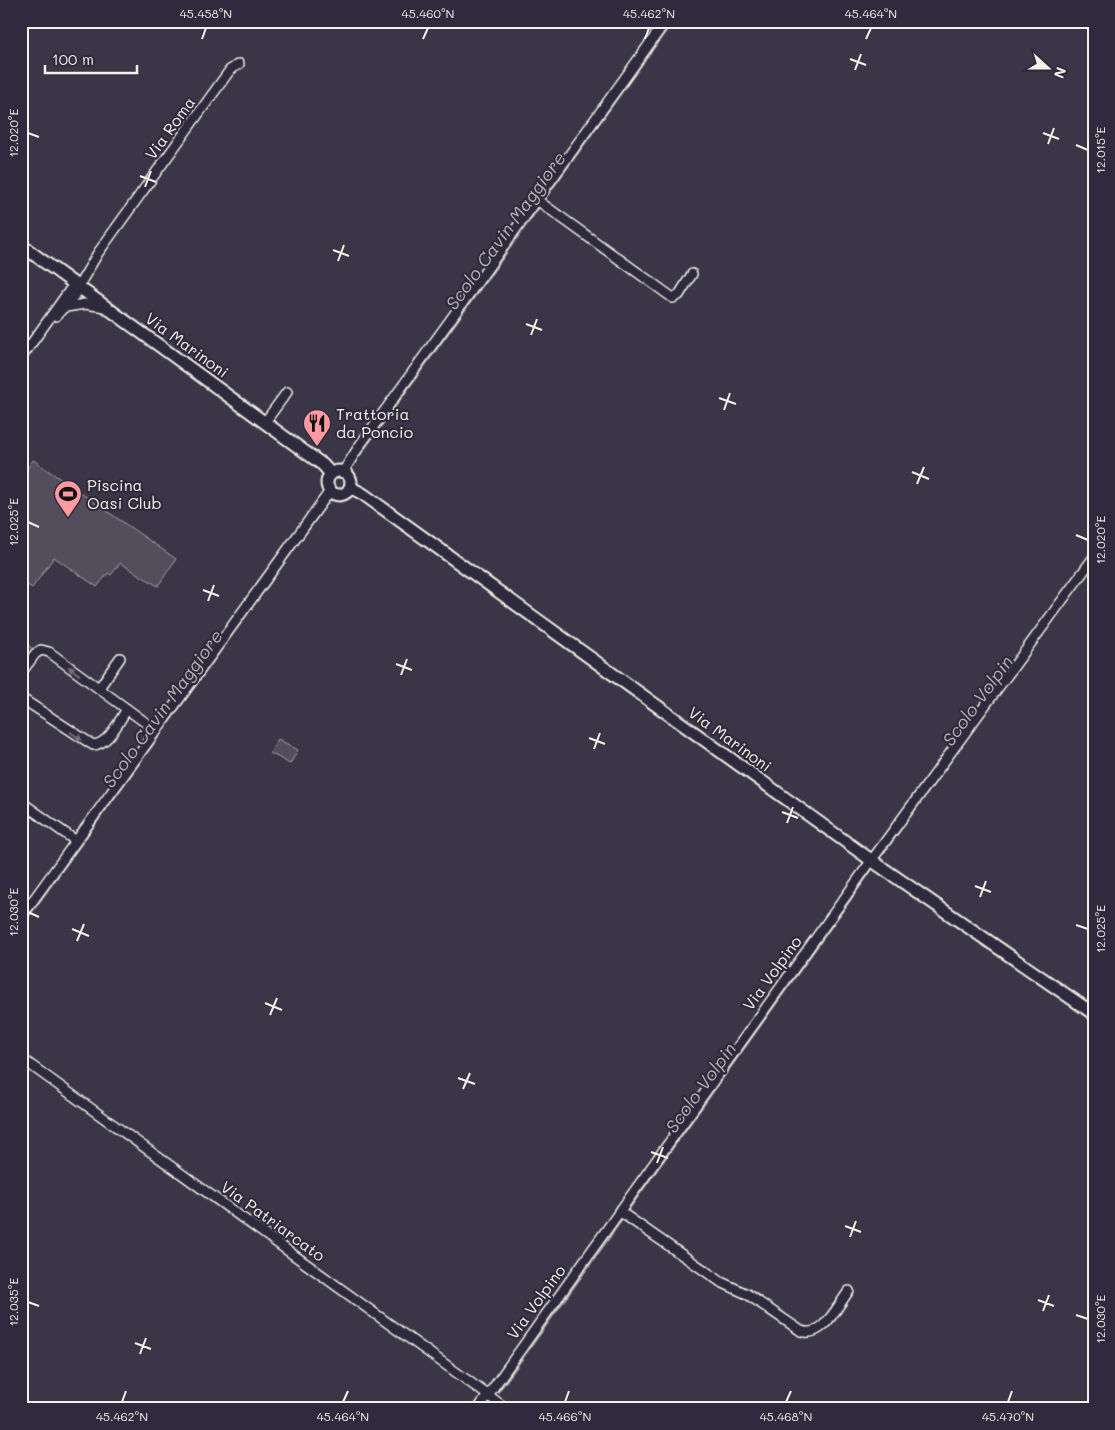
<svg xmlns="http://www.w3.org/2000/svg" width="1115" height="1430" viewBox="0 0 1115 1430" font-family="Mali,sans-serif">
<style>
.green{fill:#534e5c;stroke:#a4a0a2}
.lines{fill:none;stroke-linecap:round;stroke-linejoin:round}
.stream{stroke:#aaa6a7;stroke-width:2}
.minor-casing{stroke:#f4f1e8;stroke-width:12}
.major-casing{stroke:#f4f1e8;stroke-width:15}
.minor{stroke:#2f2a3d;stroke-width:9}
.major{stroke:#2f2a3d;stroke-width:11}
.oneway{fill:#747079}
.ticks{fill:none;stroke:#f4f1e8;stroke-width:2}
.labels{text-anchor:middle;stroke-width:4.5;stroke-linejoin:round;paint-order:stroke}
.street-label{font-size:16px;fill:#f4f1e8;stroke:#2f2a3d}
.poi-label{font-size:16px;fill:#f4f1e8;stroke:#2f2a3d;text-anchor:start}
.water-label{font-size:18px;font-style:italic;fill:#b6b2b2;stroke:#2f2a3d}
.neatline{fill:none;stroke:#f4f1e8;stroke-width:2}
.ticks-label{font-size:12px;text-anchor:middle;fill:#f4f1e8}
</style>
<rect width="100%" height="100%" fill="#3b3647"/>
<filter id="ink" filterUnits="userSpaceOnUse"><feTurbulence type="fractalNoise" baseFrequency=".02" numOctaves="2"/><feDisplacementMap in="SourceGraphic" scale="10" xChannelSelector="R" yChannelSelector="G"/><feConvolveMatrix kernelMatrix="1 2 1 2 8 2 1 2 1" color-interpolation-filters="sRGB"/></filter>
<g filter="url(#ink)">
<g class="green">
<path d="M 33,460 L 176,559 L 158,586 L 120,563 L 111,575 L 108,573 L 97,587 L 54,557 L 32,588 L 21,581 L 21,478 Z"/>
<path d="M 21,640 L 33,649 L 21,664 Z"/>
<path d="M 278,739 L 298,750 L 290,764 L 270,753 Z"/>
</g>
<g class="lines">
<g class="stream">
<path d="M 544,200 L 673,21"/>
<path d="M 360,455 L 540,206"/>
<path d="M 883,854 L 980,720"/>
<path d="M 21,927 L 326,505"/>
<path d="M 626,1213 L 871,871"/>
<path d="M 498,1392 L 624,1217"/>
<path d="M 486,1409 L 490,1404"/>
</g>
<g class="minor-casing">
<g id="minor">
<path d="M 537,200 L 673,298 L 679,295 L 692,274"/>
<path d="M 78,287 L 98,253 L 230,70 L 239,64"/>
<path d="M 66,307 L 85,304 L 105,307"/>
<path d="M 56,316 L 80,289"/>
<path d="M 21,358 L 74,284"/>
<path d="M 265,422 L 287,392"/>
<path d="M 343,472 L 360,445 L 666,21"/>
<path d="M 21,673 L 35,654 L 41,650 L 49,652 L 157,731"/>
<path d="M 99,688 L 120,658"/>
<path d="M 21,698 L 93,745 C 109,744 119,721 127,709"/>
<path d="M 21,802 L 76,841"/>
<path d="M 21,917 L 330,491"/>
<path d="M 21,1058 L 507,1409"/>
<path d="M 619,1211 L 721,1282 L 747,1294 L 801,1331 C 823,1339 837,1306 849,1291"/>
<path d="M 478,1409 L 874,857 L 1094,557"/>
</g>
</g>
<g class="major-casing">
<g id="major">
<path d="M 21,245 L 323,465 L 331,474"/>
<circle cx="339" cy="483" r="12"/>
<path d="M 350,487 L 363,494 L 871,860 L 1094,1014"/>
</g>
</g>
<use href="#minor" class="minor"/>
<use href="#major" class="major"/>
</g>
<defs><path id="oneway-solid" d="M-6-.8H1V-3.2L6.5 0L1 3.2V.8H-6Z" transform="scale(1.25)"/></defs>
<g class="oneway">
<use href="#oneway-solid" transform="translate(74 671) rotate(-144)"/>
<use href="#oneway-solid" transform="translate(76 736) rotate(35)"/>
</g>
</g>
<path class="ticks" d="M 202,39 L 206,28M 423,39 L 428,28M 645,39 L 649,28M 866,39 L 871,28M 850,59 L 866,65M 855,70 L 861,54M 28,133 L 39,137M 1043,133 L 1059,139M 1048,144 L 1054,128M 1076,145 L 1088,150M 140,176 L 156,182M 145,187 L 151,171M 333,250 L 349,256M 338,261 L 344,245M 526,324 L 542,330M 531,335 L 537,319M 719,398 L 736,404M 724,410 L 730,393M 912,472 L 929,479M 917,484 L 924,467M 28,522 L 39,527M 1076,535 L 1088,540M 203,590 L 219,596M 208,601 L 214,585M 396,664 L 412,670M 401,675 L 407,659M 589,738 L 605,744M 594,749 L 600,733M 782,812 L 798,818M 787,823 L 793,807M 975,886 L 991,892M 980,897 L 986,881M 28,912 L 39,917M 1076,925 L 1088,929M 72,929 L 89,936M 77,941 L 84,924M 265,1003 L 282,1010M 270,1015 L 277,998M 458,1078 L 475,1084M 463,1089 L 470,1073M 651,1152 L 668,1158M 657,1163 L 663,1147M 845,1226 L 861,1232M 850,1237 L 856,1221M 1038,1300 L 1054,1306M 28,1302 L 39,1306M 1043,1311 L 1049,1295M 1076,1315 L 1088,1319M 135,1343 L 151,1349M 140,1354 L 146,1338M 122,1402 L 126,1391M 343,1402 L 348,1391M 565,1402 L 569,1391M 786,1402 L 791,1391M 1008,1402 L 1012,1391"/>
<defs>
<g id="restaurant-pin" transform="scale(1.4375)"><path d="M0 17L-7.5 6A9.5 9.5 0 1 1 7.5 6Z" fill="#ff9aa2" stroke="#2f2a3d"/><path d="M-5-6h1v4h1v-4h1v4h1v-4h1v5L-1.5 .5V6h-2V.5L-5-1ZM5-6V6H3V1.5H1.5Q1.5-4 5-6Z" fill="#111"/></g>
<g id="stadium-pin" transform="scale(1.4375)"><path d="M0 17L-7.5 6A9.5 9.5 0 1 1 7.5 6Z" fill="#ff9aa2" stroke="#2f2a3d"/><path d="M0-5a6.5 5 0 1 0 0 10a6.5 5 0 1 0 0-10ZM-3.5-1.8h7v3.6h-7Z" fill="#111"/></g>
</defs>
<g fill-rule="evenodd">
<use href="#restaurant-pin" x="317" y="423"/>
<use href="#stadium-pin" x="68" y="494"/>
</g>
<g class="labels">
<g class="street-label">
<text transform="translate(170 128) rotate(-54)" y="6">Via Roma</text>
<text transform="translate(187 345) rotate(36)" y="6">Via Marinoni</text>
<text transform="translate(730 739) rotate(36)" y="6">Via Marinoni</text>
<text transform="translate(772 973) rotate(-54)" y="6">Via Volpino</text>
<text transform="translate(273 1221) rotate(36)" y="6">Via Patriarcato</text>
<text transform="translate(536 1302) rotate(-54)" y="6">Via Volpino</text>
</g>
<g class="poi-label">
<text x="336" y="420">Trattoria<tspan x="336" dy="18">da Poncio</tspan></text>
<text x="87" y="491">Piscina<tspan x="87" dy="18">Oasi Club</tspan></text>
</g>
<g class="water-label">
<text transform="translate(506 231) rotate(-54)" y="6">Scolo Cavin Maggiore</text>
<text transform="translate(978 701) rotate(-54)" y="6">Scolo Volpin</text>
<text transform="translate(163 709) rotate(-54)" y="6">Scolo Cavin Maggiore</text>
<text transform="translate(701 1088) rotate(-54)" y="6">Scolo Volpin</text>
</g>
</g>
<rect width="1115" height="1430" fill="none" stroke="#2f2a3d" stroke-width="55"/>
<g transform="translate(1048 68) rotate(111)" stroke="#2f2a3d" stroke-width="4" paint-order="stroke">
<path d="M0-4L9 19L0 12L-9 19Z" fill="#f4f1e8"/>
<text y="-8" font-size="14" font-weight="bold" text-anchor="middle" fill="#f4f1e8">N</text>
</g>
<path d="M45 65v8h92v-8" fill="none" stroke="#f4f1e8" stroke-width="2.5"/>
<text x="52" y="65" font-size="15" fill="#f4f1e8" stroke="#2f2a3d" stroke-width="4" paint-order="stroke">100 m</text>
<rect x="28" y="28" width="1060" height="1374" class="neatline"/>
<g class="ticks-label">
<text x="206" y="18">45.458°N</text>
<text x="428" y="18">45.460°N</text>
<text x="649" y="18">45.462°N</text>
<text x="871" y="18">45.464°N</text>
<text transform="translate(14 133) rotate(-90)" y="4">12.020°E</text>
<text transform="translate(1101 150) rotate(-90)" y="4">12.015°E</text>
<text transform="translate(14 522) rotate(-90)" y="4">12.025°E</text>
<text transform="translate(1101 540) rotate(-90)" y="4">12.020°E</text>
<text transform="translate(14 912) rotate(-90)" y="4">12.030°E</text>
<text transform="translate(1101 929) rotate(-90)" y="4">12.025°E</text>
<text transform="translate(14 1302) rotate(-90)" y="4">12.035°E</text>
<text transform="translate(1101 1319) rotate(-90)" y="4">12.030°E</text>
<text x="122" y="1421">45.462°N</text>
<text x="343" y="1421">45.464°N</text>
<text x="565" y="1421">45.466°N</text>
<text x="786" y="1421">45.468°N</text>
<text x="1008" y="1421">45.470°N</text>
</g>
</svg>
